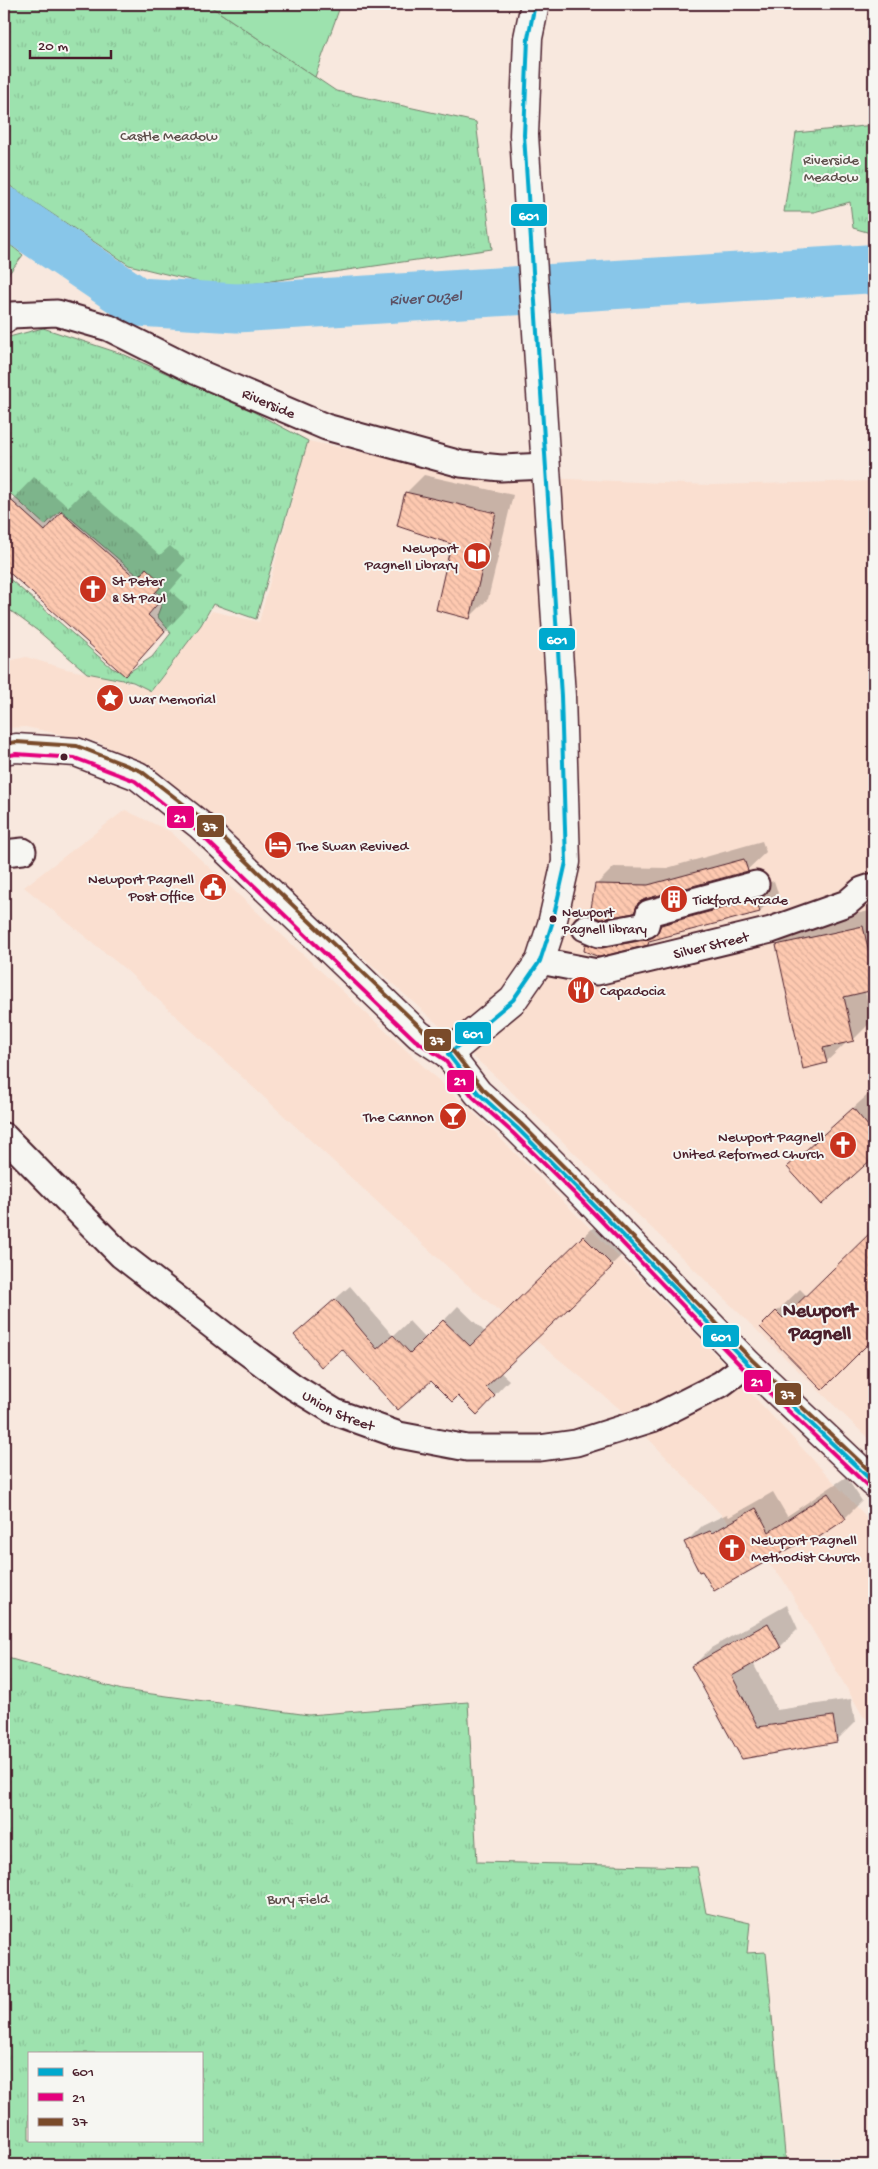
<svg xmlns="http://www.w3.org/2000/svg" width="878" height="2169" viewBox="0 0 878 2169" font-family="'Gochi Hand',sans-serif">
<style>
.built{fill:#fadfd0}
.grass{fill:url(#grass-tufts);stroke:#74806c;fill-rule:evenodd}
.pitch{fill:#9de2ae;stroke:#74806c}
.shadow{fill:#0003}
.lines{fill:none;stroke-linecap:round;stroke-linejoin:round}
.river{stroke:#88c6e9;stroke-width:49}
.building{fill:url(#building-back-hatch);stroke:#4a1f2b}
.street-casing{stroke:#4a1f2b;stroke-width:29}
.secondary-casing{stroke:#4a1f2b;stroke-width:31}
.street{stroke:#f6f6f2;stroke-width:25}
.secondary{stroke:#f6f6f2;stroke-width:28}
.bus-1-casing{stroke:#f6f6f2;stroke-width:8}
.bus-2-casing{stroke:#f6f6f2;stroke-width:8}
.bus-3-casing{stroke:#f6f6f2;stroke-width:8}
.bus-1{stroke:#00a9ce;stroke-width:4}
.bus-2{stroke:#e5007d;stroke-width:4}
.bus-3{stroke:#7a4b2a;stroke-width:4}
.bus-dot{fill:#4a1f2b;stroke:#f6f6f2;stroke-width:2}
.labels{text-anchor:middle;stroke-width:4;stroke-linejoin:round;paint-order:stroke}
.bus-label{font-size:14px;fill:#4a1f2b;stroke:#f6f6f2;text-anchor:start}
.park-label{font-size:15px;fill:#5f504c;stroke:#f6f6f2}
.street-label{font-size:15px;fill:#4a1f2b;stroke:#f6f6f2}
.poi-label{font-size:15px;fill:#4a1f2b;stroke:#f6f6f2;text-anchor:start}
.water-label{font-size:16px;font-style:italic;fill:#5d5164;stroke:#f6f6f2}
.district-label{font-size:20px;font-weight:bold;fill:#4a1f2b;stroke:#f6f6f2}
.line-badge{stroke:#f6f6f2;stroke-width:2}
.badge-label{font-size:14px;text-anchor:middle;font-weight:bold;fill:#fff}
</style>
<defs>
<pattern id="grass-tufts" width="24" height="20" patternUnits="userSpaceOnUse" patternTransform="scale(1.25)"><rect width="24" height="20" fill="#9de2ae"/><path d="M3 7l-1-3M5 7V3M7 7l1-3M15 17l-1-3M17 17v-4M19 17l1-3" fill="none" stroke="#89c196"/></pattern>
<pattern id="building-back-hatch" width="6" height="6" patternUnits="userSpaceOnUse" patternTransform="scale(1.25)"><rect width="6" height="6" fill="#fec9b0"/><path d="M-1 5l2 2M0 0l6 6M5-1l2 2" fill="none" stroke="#dbac98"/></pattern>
</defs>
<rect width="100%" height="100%" fill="#f8e8de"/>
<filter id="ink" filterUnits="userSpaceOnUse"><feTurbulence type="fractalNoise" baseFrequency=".02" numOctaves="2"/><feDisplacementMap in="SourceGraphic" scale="10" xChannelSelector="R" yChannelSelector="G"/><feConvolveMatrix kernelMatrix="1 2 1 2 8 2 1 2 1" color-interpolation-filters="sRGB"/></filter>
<g filter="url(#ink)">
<g class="built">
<path d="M 308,441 L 474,475 L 710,485 L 874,481 L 874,1444 L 495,1076 L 197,807 L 134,762 L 98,742 L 26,727 L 4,728 L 4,662 L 26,657 L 66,669 L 120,680 L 152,691 L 212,611 L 259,622 Z"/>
<path d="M 125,810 L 171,832 L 490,1128 L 704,1343 L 874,1525 L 874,1724 L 863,1716 L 782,1578 L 620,1409 L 465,1283 L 125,969 L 24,887 Z"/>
</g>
<g class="grass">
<path d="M 4,4 L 207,4 L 336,91 L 476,122 L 492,249 L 223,288 L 129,265 L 4,182 Z"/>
<path d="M 874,125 L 874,234 L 853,228 L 850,202 L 814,212 L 784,212 L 796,133 Z"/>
<path d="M 4,240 L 23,255 L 4,280 Z"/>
<path d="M 43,328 L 125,355 L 252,411 L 308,441 L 256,619 L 213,604 L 201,625 L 151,691 L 133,682 L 87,673 L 38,631 L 4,606 L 4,574 L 112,668 L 126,674 L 152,657 L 171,633 L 157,616 L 164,598 L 61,510 L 45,525 L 11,494 L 4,502 L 4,342 L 9,337 Z"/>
<path d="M 4,1657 L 122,1690 L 309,1715 L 468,1702 L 477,1862 L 697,1867 L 706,1913 L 750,1923 L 747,1953 L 766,1952 L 786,2165 L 4,2165 ZM 29,2053 L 201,2053 L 201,2140 L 29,2140 Z"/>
</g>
<path class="pitch" d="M 207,4 L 341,4 L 315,77 Z"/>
<g class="shadow">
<path d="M 424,475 L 513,495 L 488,599 L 470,617 L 452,543 L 406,493 Z"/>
<path d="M 34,477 L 68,507 L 86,489 L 160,555 L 170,546 L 186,560 L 177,570 L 183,576 L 170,591 L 188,607 L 125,674 L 4,566 L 4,508 Z"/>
<path d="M 762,841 L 766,852 L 747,870 L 648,897 L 634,911 L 596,885 L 614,867 L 667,868 Z"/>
<path d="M 774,881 L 778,893 L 760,911 L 653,939 L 648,944 L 585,951 L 586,944 L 604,926 L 621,930 L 666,922 L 681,907 Z"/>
<path d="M 874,910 L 874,989 L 865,991 L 872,1021 L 854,1039 L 844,1042 L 845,1044 L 826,1062 L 777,946 L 795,927 Z"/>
<path d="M 872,1091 L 874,1093 L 874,1155 L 821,1203 L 788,1167 Z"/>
<path d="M 599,1222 L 626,1251 L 500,1372 L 509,1380 L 477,1413 L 458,1394 L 431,1379 L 342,1347 L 295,1335 L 350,1286 L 393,1336 L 409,1321 L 426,1339 L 458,1306 L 485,1332 Z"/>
<path d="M 874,1230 L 874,1337 L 822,1388 L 761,1327 L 800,1289 L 807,1296 Z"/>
<path d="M 846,1477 L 862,1501 L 845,1518 L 810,1535 L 685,1543 L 702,1526 L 727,1514 L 729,1517 L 773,1492 L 787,1516 Z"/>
<path d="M 787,1605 L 798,1629 L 780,1647 L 753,1663 L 777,1710 L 851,1699 L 855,1722 L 836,1741 L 743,1757 L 693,1666 L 711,1648 Z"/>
</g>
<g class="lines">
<path class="river" id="s1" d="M 4,211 L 138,302 L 237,308 L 867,269 L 874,271"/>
</g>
<g class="building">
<path d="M 405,492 L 496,513 L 470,619 L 436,610 L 451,544 L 397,526 Z"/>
<path d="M 4,494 L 45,531 L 61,512 L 137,579 L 146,568 L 163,584 L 154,594 L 161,600 L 148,615 L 165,631 L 125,676 L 4,568 Z"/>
<path d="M 744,859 L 748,871 L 645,899 L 638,903 L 634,913 L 601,919 L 590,915 L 595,884 L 648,885 Z"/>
<path d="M 756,899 L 760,912 L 649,941 L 648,945 L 599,957 L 584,951 L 585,944 L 602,948 L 649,939 L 656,935 L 661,925 Z"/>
<path d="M 863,926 L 874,975 L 874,990 L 844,997 L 854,1041 L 823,1048 L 827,1063 L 803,1069 L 776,945 Z"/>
<path d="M 853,1108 L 874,1133 L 874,1157 L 821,1205 L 787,1167 Z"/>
<path d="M 874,1229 L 874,1338 L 822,1390 L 760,1327 L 776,1311 L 783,1318 Z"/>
<path d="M 583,1236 L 613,1266 L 486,1387 L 495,1396 L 477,1415 L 458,1396 L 452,1402 L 431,1381 L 398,1410 L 342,1349 L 321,1367 L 294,1335 L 335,1299 L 377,1349 L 393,1335 L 410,1353 L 443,1320 L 470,1346 Z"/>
<path d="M 828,1493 L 846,1519 L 813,1541 L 810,1537 L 714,1591 L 702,1571 L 699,1572 L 684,1542 L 710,1531 L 712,1533 L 756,1508 L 769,1532 Z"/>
<path d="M 768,1623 L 781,1648 L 732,1676 L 758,1727 L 833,1716 L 837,1742 L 742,1759 L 691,1666 Z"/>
</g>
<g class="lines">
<g class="street-casing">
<g id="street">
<path id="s2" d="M 4,321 L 11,315 L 57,313 L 109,328 L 197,372 L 326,427 L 461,464 L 501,468 L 546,466"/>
<path d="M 4,853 L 23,851"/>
<path d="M 585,928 L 599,934 L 646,925 L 649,913 L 756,884"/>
<path id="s3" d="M 540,961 L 597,972 L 771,930 L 847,903 L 862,890 L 874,886"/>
<path id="s4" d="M 4,1136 L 121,1255 L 232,1341 L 294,1387 L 335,1412 L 399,1435 L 467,1448 L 540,1448 L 576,1443 L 652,1419 L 721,1384 L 748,1364"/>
</g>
</g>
<g class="secondary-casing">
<g id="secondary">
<path d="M 4,750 L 16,748 L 76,752 L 138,776 L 200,825 L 419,1035 L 448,1054 L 478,1093 L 517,1128 L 587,1198 L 748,1364 L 874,1483"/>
<path d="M 448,1054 L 513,1000 L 540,961 L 552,924 L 566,862 L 561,696 L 524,135 L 528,38 L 535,4"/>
</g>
</g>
<use href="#street" class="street"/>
<use href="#secondary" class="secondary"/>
<g class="bus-1-casing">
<path id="bus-1" d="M 535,4 L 528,38 L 524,135 L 561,696 L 566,862 L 552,924 L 540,961 L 513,1000 L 448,1054 L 478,1093 L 517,1128 L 587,1198 L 748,1364 L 874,1483"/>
</g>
<g class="bus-2-casing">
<path id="bus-2" d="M 5,756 L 16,754 L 75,758 L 135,781 L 196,830 L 415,1040 L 444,1059 L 473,1097 L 513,1133 L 583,1202 L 744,1369 L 870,1488"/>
</g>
<g class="bus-3-casing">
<path id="bus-3" d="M 4,744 L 16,742 L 77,746 L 141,771 L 204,820 L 423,1030 L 452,1050 L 483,1089 L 521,1124 L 591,1194 L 752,1360 L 874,1475"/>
</g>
<use href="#bus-1" class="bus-1"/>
<use href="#bus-2" class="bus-2"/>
<use href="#bus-3" class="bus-3"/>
</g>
</g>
<defs>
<g id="library-disc" transform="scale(1.4375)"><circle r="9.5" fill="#c8321e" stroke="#f6f6f2"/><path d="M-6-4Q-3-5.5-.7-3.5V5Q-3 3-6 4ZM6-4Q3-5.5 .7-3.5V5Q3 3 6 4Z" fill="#fff"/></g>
<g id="church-disc" transform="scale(1.4375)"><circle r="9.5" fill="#c8321e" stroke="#f6f6f2"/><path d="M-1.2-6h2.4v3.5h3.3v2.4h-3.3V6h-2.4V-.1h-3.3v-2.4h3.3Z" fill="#fff"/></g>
<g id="sight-disc" transform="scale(1.4375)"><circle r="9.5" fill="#c8321e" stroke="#f6f6f2"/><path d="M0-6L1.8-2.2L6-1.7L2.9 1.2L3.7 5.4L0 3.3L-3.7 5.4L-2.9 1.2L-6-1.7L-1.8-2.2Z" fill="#fff"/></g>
<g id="hotel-disc" transform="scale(1.4375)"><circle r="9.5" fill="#c8321e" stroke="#f6f6f2"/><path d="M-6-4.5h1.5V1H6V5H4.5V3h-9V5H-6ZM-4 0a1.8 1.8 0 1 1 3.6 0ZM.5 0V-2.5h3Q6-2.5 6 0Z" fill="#fff"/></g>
<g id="civic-disc" transform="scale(1.4375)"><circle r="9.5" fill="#c8321e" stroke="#f6f6f2"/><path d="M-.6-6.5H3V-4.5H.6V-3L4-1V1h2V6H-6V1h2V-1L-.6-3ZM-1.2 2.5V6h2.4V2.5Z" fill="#fff"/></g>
<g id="building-disc" transform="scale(1.4375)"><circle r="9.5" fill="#c8321e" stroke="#f6f6f2"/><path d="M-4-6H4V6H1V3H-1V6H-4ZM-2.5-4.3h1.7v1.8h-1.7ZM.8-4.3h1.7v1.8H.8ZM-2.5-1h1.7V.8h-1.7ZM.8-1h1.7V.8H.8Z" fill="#fff"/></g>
<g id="restaurant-disc" transform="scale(1.4375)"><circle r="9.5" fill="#c8321e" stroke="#f6f6f2"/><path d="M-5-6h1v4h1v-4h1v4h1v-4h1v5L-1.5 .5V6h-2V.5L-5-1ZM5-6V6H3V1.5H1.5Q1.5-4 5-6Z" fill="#fff"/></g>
<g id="bar-disc" transform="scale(1.4375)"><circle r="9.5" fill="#c8321e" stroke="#f6f6f2"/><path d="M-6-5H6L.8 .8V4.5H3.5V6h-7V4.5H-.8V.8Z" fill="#fff"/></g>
</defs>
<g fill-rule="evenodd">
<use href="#library-disc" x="477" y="556"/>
<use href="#church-disc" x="93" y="589"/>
<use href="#sight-disc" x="110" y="698"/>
<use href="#hotel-disc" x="278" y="845"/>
<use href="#civic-disc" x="213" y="887"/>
<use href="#building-disc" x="674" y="899"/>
<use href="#restaurant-disc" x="581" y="990"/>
<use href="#bar-disc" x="453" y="1116"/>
<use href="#church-disc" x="843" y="1145"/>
<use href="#church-disc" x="732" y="1548"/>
</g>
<g class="bus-dot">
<circle cx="64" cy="757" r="4.5"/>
<circle cx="553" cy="919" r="4.5"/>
</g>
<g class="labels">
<g class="bus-label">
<text x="562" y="916">Newport<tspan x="562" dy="17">Pagnell library</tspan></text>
</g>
<g class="park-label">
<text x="169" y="140">Castle Meadow</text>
<text x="831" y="164">Riverside<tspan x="831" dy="17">Meadow</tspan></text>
<text x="298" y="1903">Bury Field</text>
</g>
<g class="street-label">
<text dy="5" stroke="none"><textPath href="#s2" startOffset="286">Riverside</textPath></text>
<text dy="5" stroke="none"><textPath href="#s3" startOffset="175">Silver Street</textPath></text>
<text dy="5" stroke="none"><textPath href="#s4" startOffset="435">Union Street</textPath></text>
</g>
<g class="poi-label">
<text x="458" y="552" text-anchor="end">Newport<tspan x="458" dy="17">Pagnell Library</tspan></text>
<text x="112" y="585">St Peter<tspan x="112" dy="17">&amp; St Paul</tspan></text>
<text x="129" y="703">War Memorial</text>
<text x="297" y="850">The Swan Revived</text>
<text x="194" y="883" text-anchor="end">Newport Pagnell<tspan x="194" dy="17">Post Office</tspan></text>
<text x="693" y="904">Tickford Arcade</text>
<text x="600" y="995">Capadocia</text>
<text x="434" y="1121" text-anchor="end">The Cannon</text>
<text x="824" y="1141" text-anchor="end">Newport Pagnell<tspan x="824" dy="17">United Reformed Church</tspan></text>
<text x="751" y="1544">Newport Pagnell<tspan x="751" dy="17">Methodist Church</tspan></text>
</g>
<g class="water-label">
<text dy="6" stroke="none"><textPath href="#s1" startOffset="450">River Ouzel</textPath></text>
</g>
<g class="district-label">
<text x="820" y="1316">Newport<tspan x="820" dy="23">Pagnell</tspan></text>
</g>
</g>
<g class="line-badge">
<rect x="510" y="203" width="38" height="24" rx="5" fill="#00a9ce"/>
<rect x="538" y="627" width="38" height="24" rx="5" fill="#00a9ce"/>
<rect x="166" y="805" width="29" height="24" rx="5" fill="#e5007d"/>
<rect x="196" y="814" width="29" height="24" rx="5" fill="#7a4b2a"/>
<rect x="454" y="1021" width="38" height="24" rx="5" fill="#00a9ce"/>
<rect x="423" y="1028" width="29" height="24" rx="5" fill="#7a4b2a"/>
<rect x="446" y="1069" width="29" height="24" rx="5" fill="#e5007d"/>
<rect x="702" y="1324" width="38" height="24" rx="5" fill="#00a9ce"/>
<rect x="743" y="1369" width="29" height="24" rx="5" fill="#e5007d"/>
<rect x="774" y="1382" width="28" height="24" rx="5" fill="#7a4b2a"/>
</g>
<g class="badge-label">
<text x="529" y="220">601</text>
<text x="557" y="644">601</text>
<text x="180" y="822">21</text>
<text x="210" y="831">37</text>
<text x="473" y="1038">601</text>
<text x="437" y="1045">37</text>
<text x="460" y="1085">21</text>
<text x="721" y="1341">601</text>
<text x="757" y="1386">21</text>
<text x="788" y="1399">37</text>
</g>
<rect width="878" height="2169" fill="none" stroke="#f6f6f2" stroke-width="20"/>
<rect x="10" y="10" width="858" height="2149" fill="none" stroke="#4a1f2b" stroke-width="2" filter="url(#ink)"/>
<rect x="28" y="2052" width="175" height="90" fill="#f6f6f2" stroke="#b1a0a2"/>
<rect x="38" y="2068" width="25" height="8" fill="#00a9ce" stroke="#b1a0a2"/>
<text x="72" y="2076" font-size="15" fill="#4a1f2b">601</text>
<rect x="38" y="2093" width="25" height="8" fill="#e5007d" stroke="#b1a0a2"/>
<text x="72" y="2102" font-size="15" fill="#4a1f2b">21</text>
<rect x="38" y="2118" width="25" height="8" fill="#7a4b2a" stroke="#b1a0a2"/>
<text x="72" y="2126" font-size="15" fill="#4a1f2b">37</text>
<path d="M30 50v8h81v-8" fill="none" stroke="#4a1f2b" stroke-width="2.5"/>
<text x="38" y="50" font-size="15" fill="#4a1f2b" stroke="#f6f6f2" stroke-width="4" paint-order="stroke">20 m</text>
</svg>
